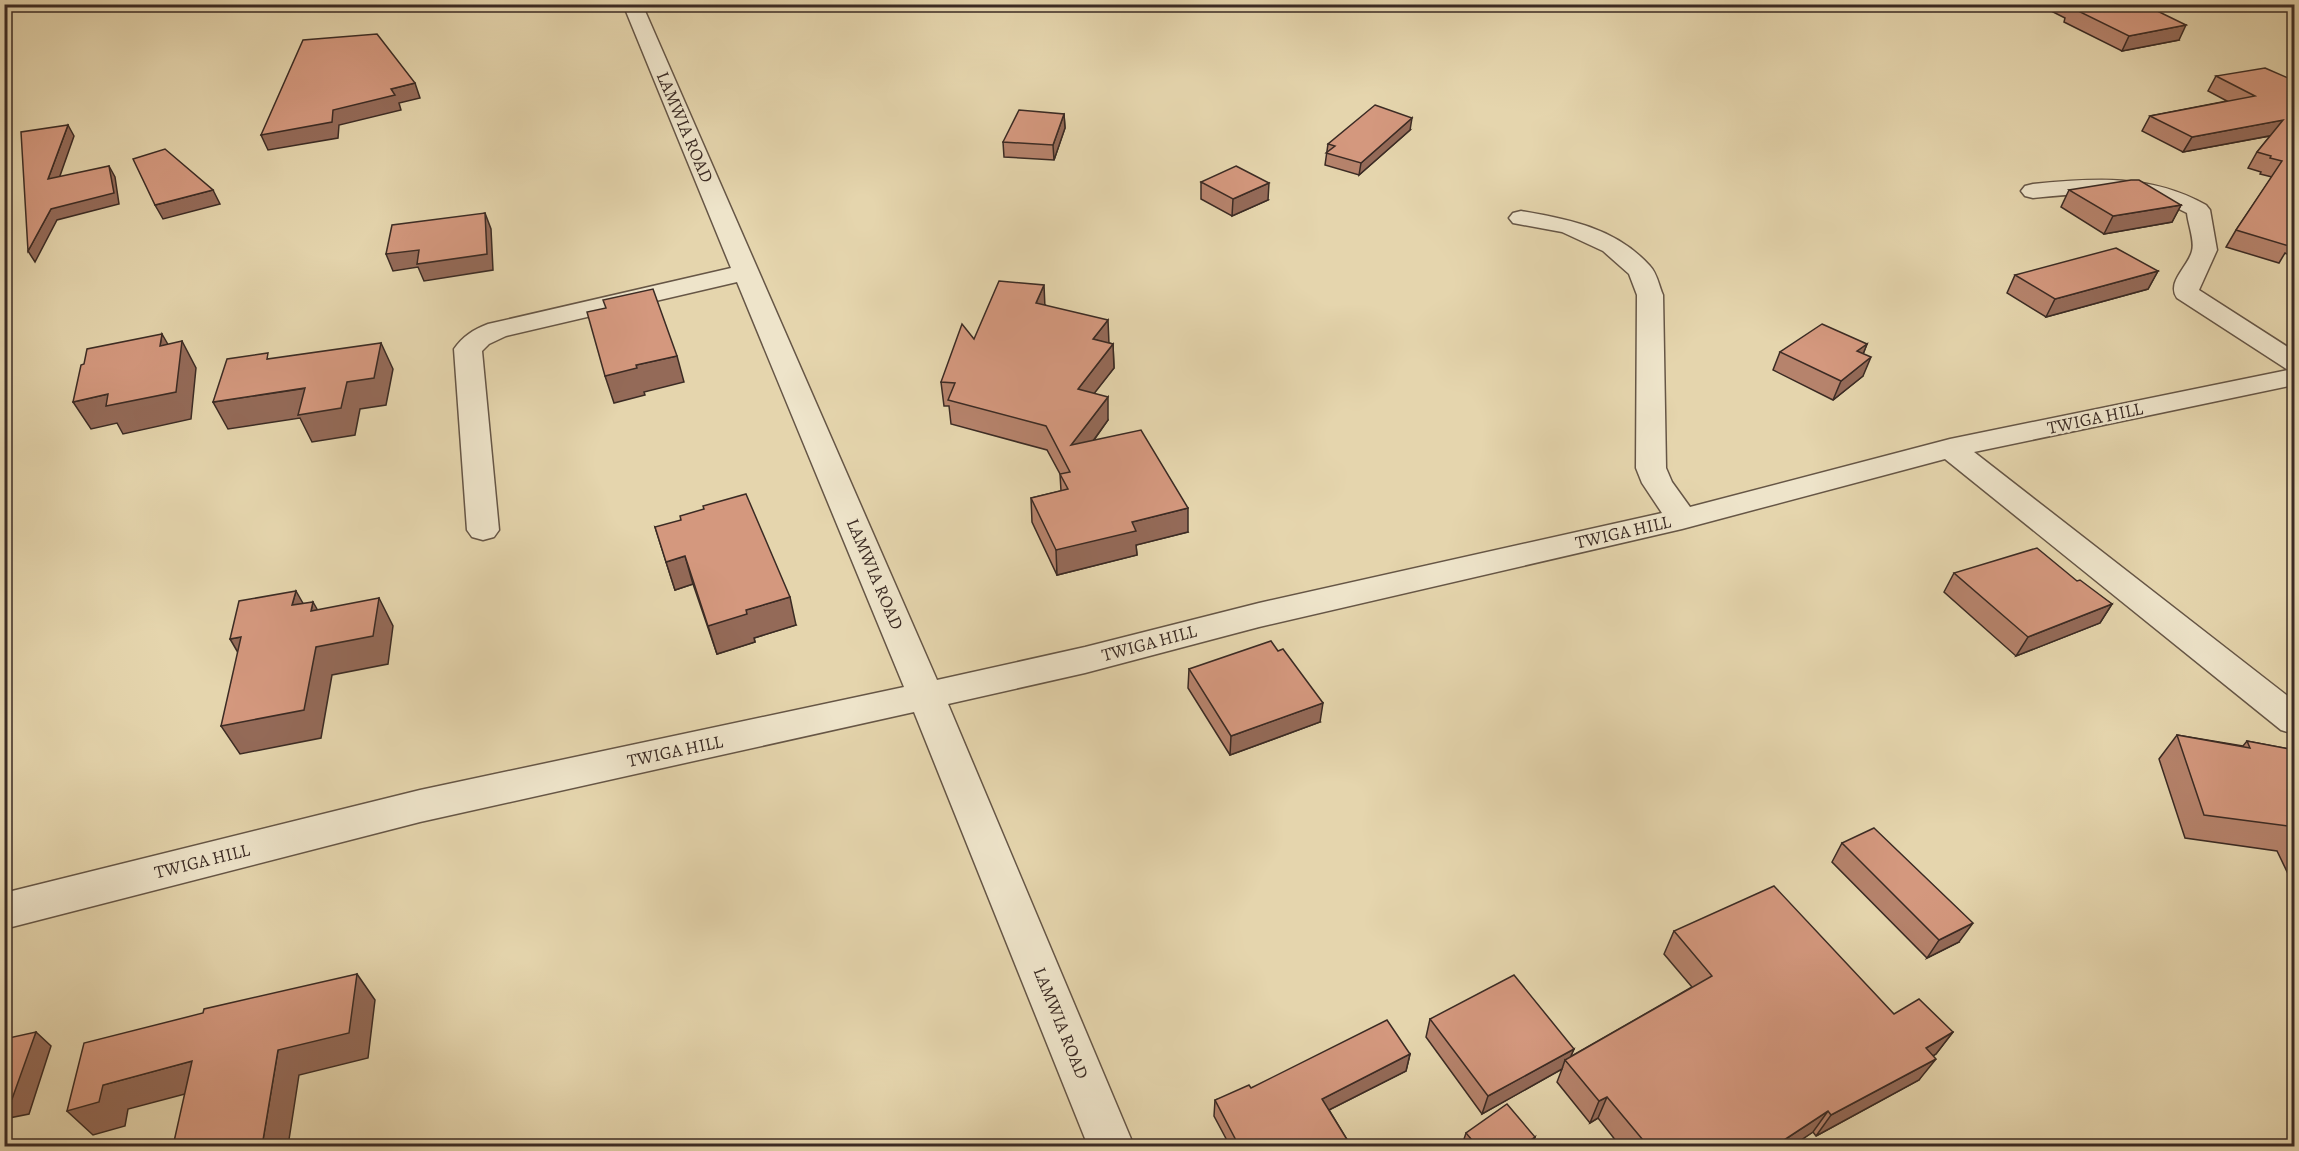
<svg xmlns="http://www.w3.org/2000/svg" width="2299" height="1151" viewBox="0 0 2299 1151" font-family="Alegreya,serif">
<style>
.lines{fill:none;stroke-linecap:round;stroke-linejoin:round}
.minor-casing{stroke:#665646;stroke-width:3}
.minor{fill:#eee4ca;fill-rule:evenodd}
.wall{fill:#b6836c;stroke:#3b2b24;stroke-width:1.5}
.shaded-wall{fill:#946a58;stroke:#3b2b24;stroke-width:1.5}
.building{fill:#d4987e;stroke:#3b2b24;stroke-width:1.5}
.labels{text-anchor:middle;stroke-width:5;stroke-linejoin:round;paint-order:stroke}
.street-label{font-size:18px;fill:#3b2b24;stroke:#eee4ca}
</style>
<rect width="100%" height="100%" fill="#e5d5ad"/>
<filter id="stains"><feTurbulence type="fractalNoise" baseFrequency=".00333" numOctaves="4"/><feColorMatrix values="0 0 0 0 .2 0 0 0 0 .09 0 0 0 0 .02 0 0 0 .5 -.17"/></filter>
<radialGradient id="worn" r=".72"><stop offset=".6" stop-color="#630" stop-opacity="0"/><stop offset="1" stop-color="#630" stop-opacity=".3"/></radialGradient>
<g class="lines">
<g class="minor-casing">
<path id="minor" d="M 623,4 L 642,4 L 937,680 L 1085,647 L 1259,603 L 1662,513 L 1642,483 L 1636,468 L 1637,295 L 1629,274 L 1603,251 L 1562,232 L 1513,223 L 1509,218 L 1513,213 L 1521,211 C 1568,219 1616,228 1650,266 C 1657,273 1659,286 1663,295 L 1666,468 L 1672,482 L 1690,507 L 1950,439 L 2288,370 L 2177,298 C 2166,282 2188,267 2192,251 C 2195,241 2188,224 2187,213 C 2138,186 2086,193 2033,198 L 2025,196 L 2021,191 L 2025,186 L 2033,184 C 2094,178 2151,174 2206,205 L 2210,210 L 2217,250 L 2199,290 L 2294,351 L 2294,385 L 1974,452 L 2294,701 L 2294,734 L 2281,730 L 1945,459 L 1682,529 L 1259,627 L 1085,673 L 948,704 L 1134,1146 L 1088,1146 L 914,712 L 420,822 L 4,929 L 4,893 L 420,790 L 904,687 L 737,282 L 506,336 L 489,344 L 482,351 L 499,530 L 494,537 L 483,540 L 472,537 L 467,530 L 454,349 C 463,336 473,330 488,324 L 731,268 Z"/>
</g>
<use href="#minor" class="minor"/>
</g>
<g class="wall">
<path d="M 2042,4 L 2143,4 L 2179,40 L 2122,51 L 2064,22 L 2065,18 L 2041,6 Z"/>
<path d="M 2216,76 L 2295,81 L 2295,250 L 2291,256 L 2285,253 L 2279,263 L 2226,247 L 2236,230 L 2272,177 L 2260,174 L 2261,172 L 2248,168 L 2257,152 L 2270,136 L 2183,152 L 2142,131 L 2150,116 L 2227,101 L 2208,91 Z"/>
<path d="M 1064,114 L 1065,128 L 1054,160 L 1004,157 L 1003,142 Z"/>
<path d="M 1410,130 L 1359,175 L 1325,165 L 1328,144 Z"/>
<path d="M 1201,182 L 1268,200 L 1232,216 L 1201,199 Z"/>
<path d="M 2069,190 L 2181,205 L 2172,222 L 2104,234 L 2061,207 Z"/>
<path d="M 2158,271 L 2148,289 L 2046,317 L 2007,293 L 2015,275 Z"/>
<path d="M 1045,305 L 1109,343 L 1113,344 L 1114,368 L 1094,393 L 1108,420 L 1094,440 L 1188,532 L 1136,545 L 1137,555 L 1057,575 L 1032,522 L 1031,498 L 1061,491 L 1060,474 L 1047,450 L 951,424 L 949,406 L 944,406 L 941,382 Z"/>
<path d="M 1867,344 L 1863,354 L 1863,376 L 1833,400 L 1773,370 L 1780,352 Z"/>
<path d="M 655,527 L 796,625 L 754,638 L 755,642 L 717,654 L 693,584 L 675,590 Z"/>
<path d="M 1954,573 L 2077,581 L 2112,604 L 2100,623 L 2016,656 L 1944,592 Z"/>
<path d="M 1189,669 L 1320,722 L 1230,755 L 1188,688 Z"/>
<path d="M 2295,670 L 2295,683 L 2288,679 Z"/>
<path d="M 2177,735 L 2243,746 L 2247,741 L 2295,750 L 2295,880 L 2291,880 L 2277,851 L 2185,838 L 2159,759 Z"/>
<path d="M 1842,843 L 1959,942 L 1927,958 L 1832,862 Z"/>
<path d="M 1674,931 L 1894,1014 L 1953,1032 L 1936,1054 L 1933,1056 L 1919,1080 L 1816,1136 L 1813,1132 L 1792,1146 L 1620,1146 L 1598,1118 L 1590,1123 L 1557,1082 L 1562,1069 L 1482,1114 L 1426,1037 L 1430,1019 L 1574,1049 L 1570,1057 L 1692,987 L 1664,954 Z"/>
<path d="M 1410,1054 L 1406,1071 L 1329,1110 L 1351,1146 L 1230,1146 L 1214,1116 L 1215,1100 L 1251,1088 Z"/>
<path d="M 1466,1133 L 1535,1137 L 1531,1146 L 1467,1146 L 1463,1142 Z"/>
</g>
<g class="shaded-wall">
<path d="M 796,4 L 839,4 L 839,5 L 796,9 Z"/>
<path d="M 2186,25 L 2179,40 L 2122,51 L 2129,36 Z"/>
<path d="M 415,83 L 420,98 L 399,103 L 401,110 L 339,125 L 338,138 L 268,150 L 261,135 L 391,89 Z"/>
<path d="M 1064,114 L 1065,128 L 1054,160 L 1053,145 Z"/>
<path d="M 1412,118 L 1410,130 L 1359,175 L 1361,163 Z"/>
<path d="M 2283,120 L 2274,135 L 2183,152 L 2192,137 Z"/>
<path d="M 68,125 L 74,136 L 55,190 L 48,179 Z"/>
<path d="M 109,166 L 115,177 L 119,204 L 57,220 L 35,262 L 28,251 L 51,209 Z"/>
<path d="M 1269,183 L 1268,200 L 1232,216 L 1233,199 Z"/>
<path d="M 213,190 L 220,204 L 163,219 L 155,205 Z"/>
<path d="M 2181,205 L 2172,222 L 2104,234 L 2113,216 Z"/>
<path d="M 485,213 L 491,229 L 493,270 L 424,281 L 418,267 L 393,271 L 386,254 Z"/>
<path d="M 2158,271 L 2148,289 L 2046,317 L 2055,299 Z"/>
<path d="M 1044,285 L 1045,308 L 1036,303 Z"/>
<path d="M 1108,320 L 1109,344 L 1093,339 Z"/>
<path d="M 162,334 L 177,360 L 160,346 Z"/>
<path d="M 182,341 L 196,368 L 191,419 L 123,434 L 117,423 L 91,429 L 73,402 L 108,394 Z"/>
<path d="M 381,343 L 393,369 L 386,405 L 360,409 L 355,435 L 312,442 L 300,418 L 228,429 L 213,402 L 347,382 Z"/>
<path d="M 1113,344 L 1114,368 L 1079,413 L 1078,389 Z"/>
<path d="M 1867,344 L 1860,362 L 1857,351 Z"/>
<path d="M 677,356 L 684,382 L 644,392 L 645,395 L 614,403 L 605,376 L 636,365 Z"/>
<path d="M 1871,357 L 1863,376 L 1833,400 L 1841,381 Z"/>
<path d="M 1108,397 L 1108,420 L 1072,470 L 1071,445 Z"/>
<path d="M 1188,508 L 1188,532 L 1136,545 L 1137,555 L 1057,575 L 1056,550 L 1132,522 Z"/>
<path d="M 685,556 L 693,584 L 675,590 L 666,562 Z"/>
<path d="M 296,591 L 312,619 L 292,605 Z"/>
<path d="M 790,597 L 796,625 L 754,638 L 755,642 L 717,654 L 708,626 L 746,610 Z"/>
<path d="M 379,598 L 393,626 L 388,664 L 332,675 L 321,738 L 240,754 L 221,726 L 316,647 Z"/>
<path d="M 313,602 L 329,630 L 311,611 Z"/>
<path d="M 2112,604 L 2100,623 L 2016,656 L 2028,637 Z"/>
<path d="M 241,637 L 247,668 L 230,639 Z"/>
<path d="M 1323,703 L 1320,722 L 1230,755 L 1231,736 Z"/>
<path d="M 1973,923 L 1959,942 L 1927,958 L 1939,940 Z"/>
<path d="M 357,974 L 375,1000 L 368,1058 L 299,1075 L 288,1146 L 262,1146 L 278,1050 Z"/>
<path d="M 36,1032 L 51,1046 L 29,1114 L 4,1119 L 4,1101 Z"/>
<path d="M 1953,1032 L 1936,1054 L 1910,1070 L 1926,1048 Z"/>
<path d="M 1574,1049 L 1568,1063 L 1565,1060 L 1562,1069 L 1482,1114 L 1488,1096 Z"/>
<path d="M 1410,1054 L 1406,1071 L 1319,1115 L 1322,1099 Z"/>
<path d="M 1936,1059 L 1919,1080 L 1816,1136 L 1831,1115 Z"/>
<path d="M 192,1061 L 215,1086 L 128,1109 L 125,1126 L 93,1135 L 67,1111 L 103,1085 Z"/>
<path d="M 1607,1097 L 1598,1118 L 1590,1123 L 1599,1101 Z"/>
<path d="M 1828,1111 L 1813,1132 L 1792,1146 L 1775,1146 Z"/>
<path d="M 1535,1137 L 1531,1146 L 1522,1146 Z"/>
</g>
<g class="building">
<path d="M 2074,4 L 2143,4 L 2186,25 L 2129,36 L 2070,7 L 2078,6 Z"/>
<path d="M 377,34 L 415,83 L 391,89 L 395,95 L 333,110 L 332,122 L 261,135 L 303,40 Z"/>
<path d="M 2265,68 L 2295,81 L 2295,238 L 2289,246 L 2236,230 L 2282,161 L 2270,158 L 2271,156 L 2257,152 L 2283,120 L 2192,137 L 2150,116 L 2255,96 L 2216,76 Z"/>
<path d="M 1375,105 L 1412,118 L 1361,163 L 1326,153 L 1335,146 L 1328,144 Z"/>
<path d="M 1019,110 L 1064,114 L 1053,145 L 1003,142 Z"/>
<path d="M 68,125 L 48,179 L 109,166 L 114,193 L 51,209 L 28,251 L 21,132 Z"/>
<path d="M 165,149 L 213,190 L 155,205 L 133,159 Z"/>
<path d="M 1236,166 L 1269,183 L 1233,199 L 1201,182 Z"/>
<path d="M 2131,180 L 2139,180 L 2181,205 L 2113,216 L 2069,190 Z"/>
<path d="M 485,213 L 487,254 L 417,264 L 419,250 L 386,254 L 392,225 Z"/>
<path d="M 2116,248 L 2158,271 L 2055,299 L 2015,275 Z"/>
<path d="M 999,281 L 1044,285 L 1036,303 L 1108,320 L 1093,339 L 1113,344 L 1078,389 L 1108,397 L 1071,445 L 1141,430 L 1188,508 L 1132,522 L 1136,531 L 1056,550 L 1031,498 L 1068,489 L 1060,474 L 1070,472 L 1046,426 L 948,400 L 955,383 L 941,382 L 962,324 L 974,339 Z"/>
<path d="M 653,289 L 677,356 L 636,365 L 637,368 L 605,376 L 587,312 L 606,308 L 603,300 Z"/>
<path d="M 1822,324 L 1867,344 L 1857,351 L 1871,357 L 1841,381 L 1780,352 Z"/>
<path d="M 162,334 L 160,346 L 182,341 L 176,392 L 106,406 L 108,394 L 73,402 L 81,365 L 84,364 L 87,349 Z"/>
<path d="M 381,343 L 374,378 L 347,382 L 341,408 L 298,415 L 305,388 L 213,402 L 227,359 L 268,353 L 267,359 Z"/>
<path d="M 746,494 L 790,597 L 746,610 L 747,614 L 708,626 L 685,556 L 666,562 L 655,527 L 681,520 L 680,516 L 704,509 L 703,506 Z"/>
<path d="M 2037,548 L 2077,581 L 2080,580 L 2112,604 L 2028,637 L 1954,573 Z"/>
<path d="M 296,591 L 292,605 L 313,602 L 311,611 L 379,598 L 373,636 L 316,647 L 304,710 L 221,726 L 241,637 L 230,639 L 239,601 Z"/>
<path d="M 1271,641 L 1278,651 L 1283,649 L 1323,703 L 1231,736 L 1189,669 Z"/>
<path d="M 2177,735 L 2250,748 L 2247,741 L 2295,750 L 2295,827 L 2204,815 Z"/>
<path d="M 1874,828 L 1973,923 L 1939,940 L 1842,843 Z"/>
<path d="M 1774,886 L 1894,1014 L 1919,999 L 1953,1032 L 1926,1048 L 1936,1059 L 1831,1115 L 1828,1111 L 1775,1146 L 1648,1146 L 1607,1097 L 1599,1101 L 1565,1060 L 1712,976 L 1674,931 Z"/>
<path d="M 357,974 L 349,1033 L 278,1050 L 262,1146 L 173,1146 L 192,1061 L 103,1085 L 99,1102 L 67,1111 L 84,1043 L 203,1013 L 204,1009 Z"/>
<path d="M 1514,975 L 1574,1049 L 1488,1096 L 1430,1019 Z"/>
<path d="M 1387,1020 L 1410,1054 L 1322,1099 L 1351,1146 L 1239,1146 L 1215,1100 L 1249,1085 L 1251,1088 Z"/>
<path d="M 36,1032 L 12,1099 L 4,1101 L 4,1039 Z"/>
<path d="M 1507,1104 L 1535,1137 L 1522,1146 L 1477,1146 L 1466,1133 Z"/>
</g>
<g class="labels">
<g class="street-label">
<text transform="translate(685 127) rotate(67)" y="6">LAMWIA ROAD</text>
<text transform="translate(2095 418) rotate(-12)" y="6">TWIGA HILL</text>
<text transform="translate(1623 532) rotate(-13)" y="6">TWIGA HILL</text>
<text transform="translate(875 574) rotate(67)" y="6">LAMWIA ROAD</text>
<text transform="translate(1149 643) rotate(-15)" y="6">TWIGA HILL</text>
<text transform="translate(675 751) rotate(-12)" y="6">TWIGA HILL</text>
<text transform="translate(202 861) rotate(-14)" y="6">TWIGA HILL</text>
<text transform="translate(1061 1023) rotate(68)" y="6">LAMWIA ROAD</text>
</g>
</g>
<rect width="2299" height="1151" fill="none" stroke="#e5d5ad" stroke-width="24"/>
<rect x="6" y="6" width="2287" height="1139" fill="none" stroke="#3b2b24" stroke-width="3"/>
<rect x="12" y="12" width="2275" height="1127" fill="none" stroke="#3b2b24" stroke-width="1.5"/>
<rect width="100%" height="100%" filter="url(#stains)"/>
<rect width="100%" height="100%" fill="url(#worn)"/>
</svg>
